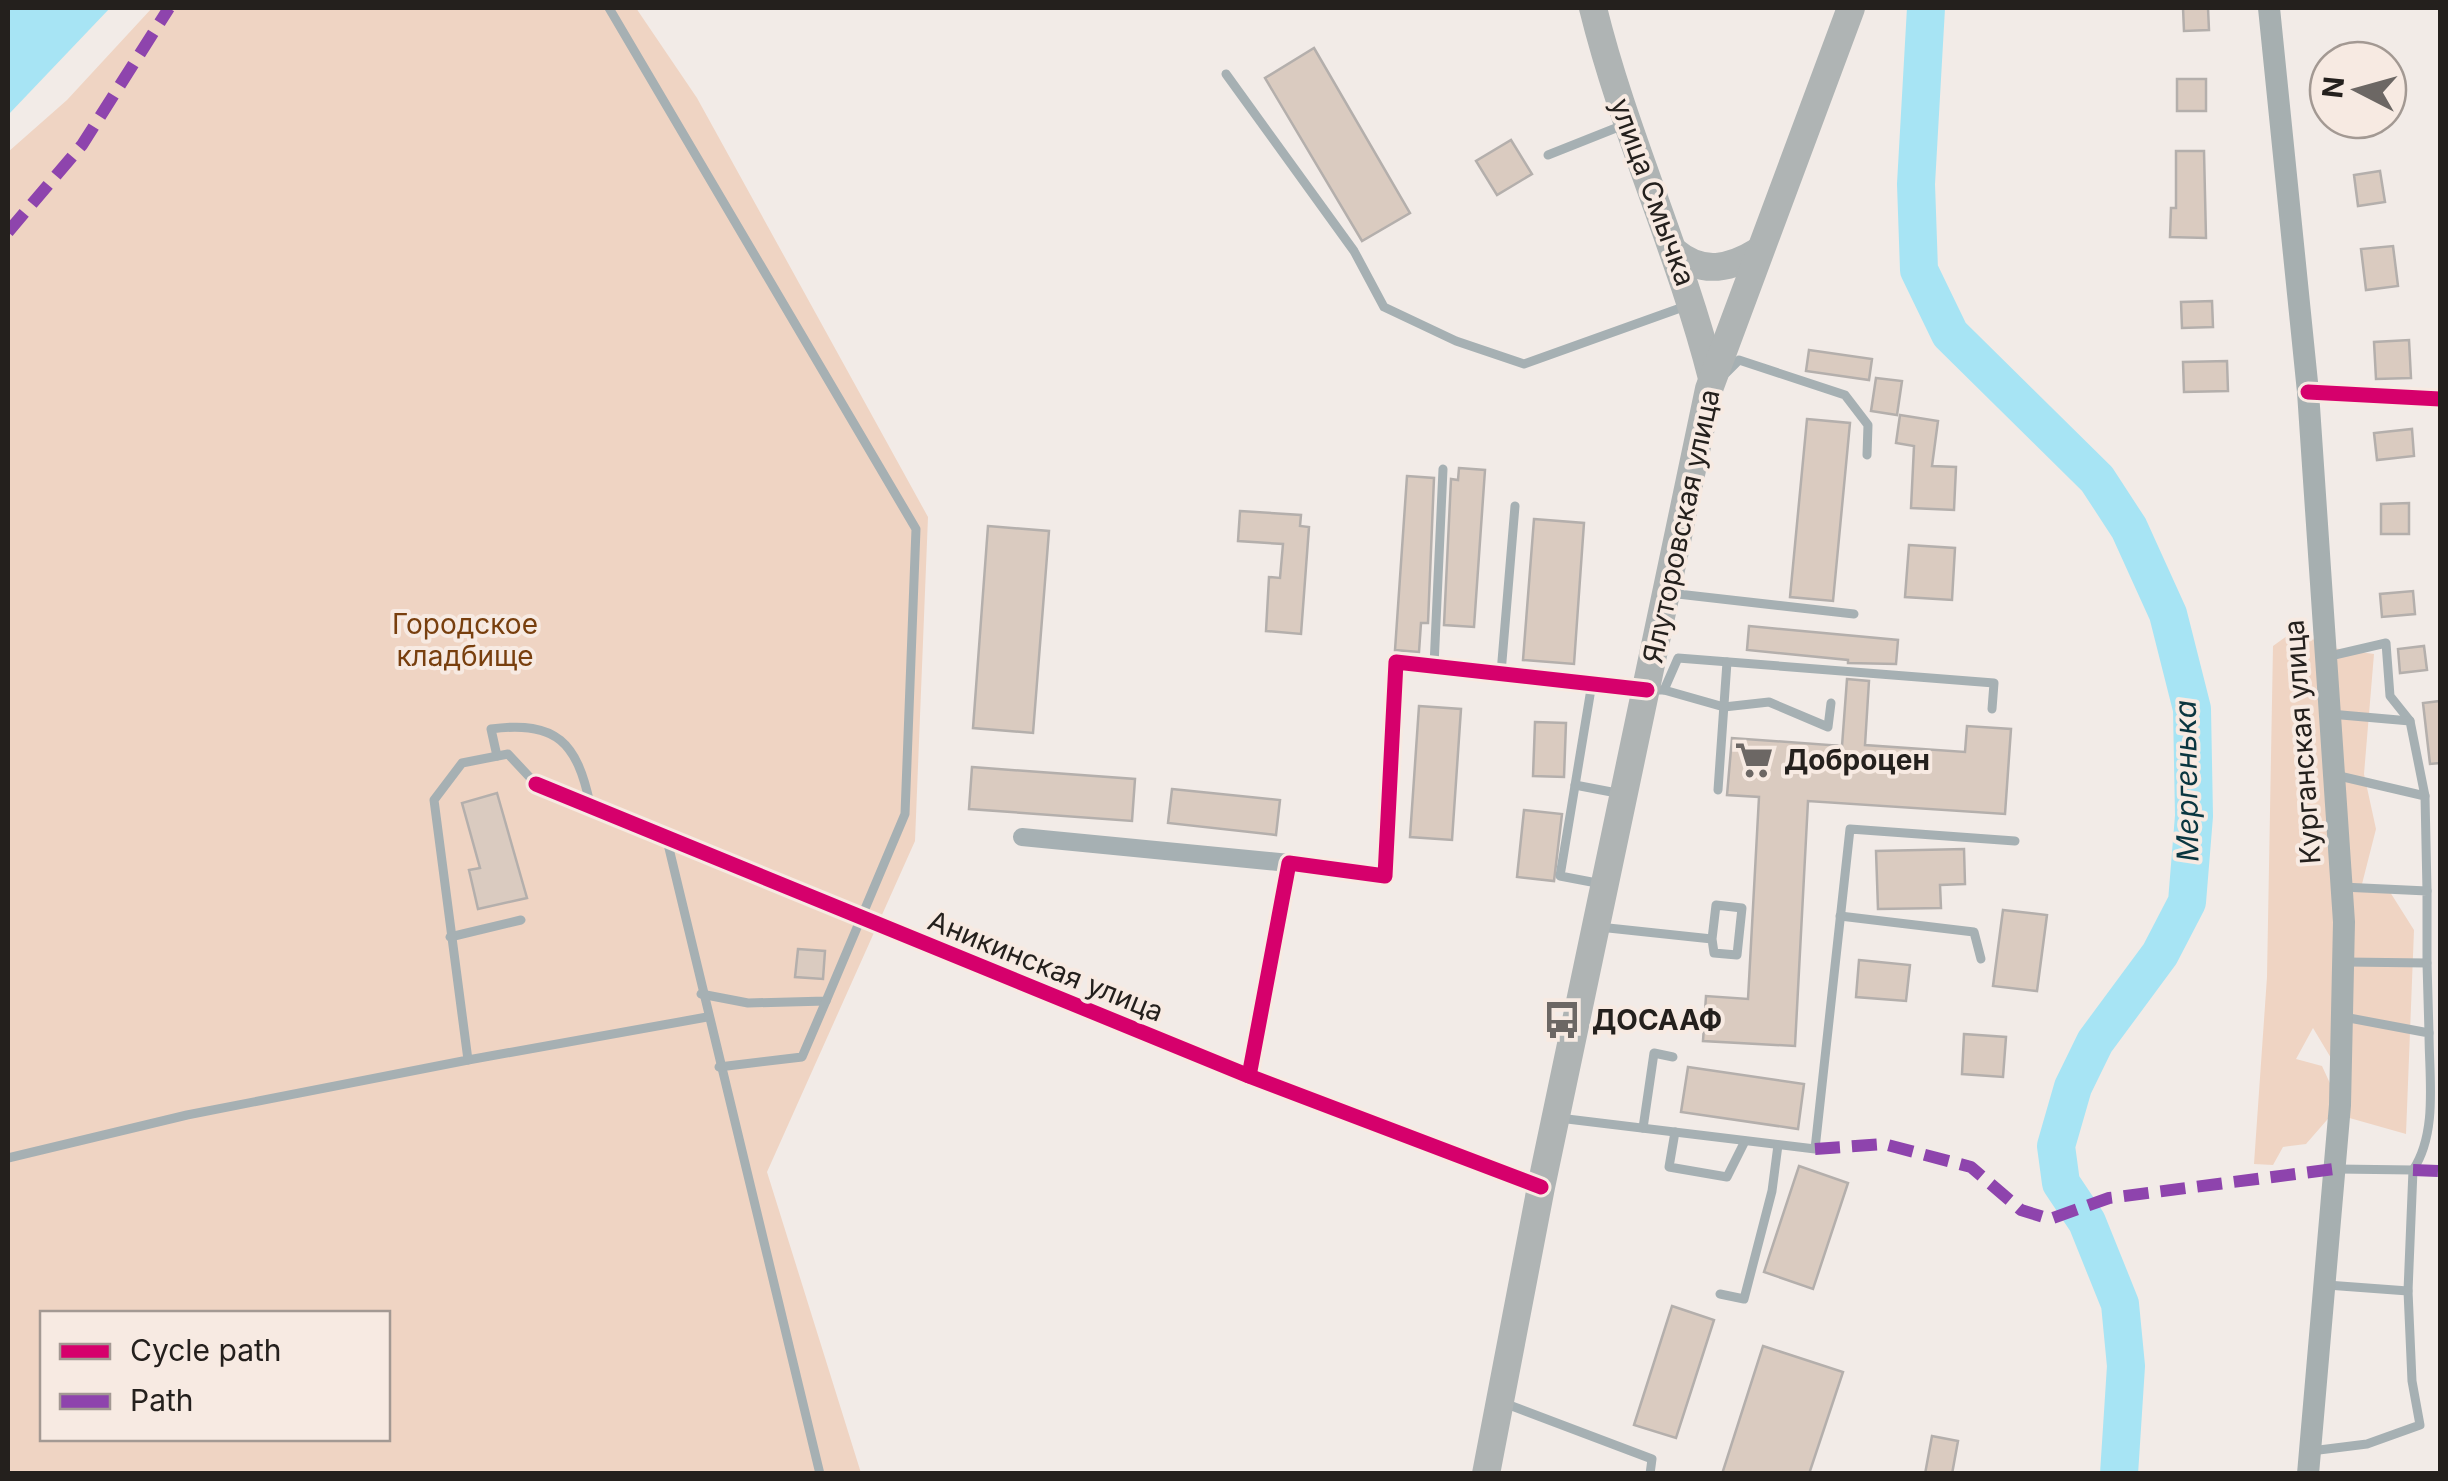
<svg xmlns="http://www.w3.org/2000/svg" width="2448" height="1481" viewBox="0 0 2448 1481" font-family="Inter,sans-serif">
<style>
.green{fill:#efd4c3;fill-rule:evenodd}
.water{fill:#a7e4f4}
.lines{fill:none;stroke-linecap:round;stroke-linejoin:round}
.river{stroke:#a7e4f4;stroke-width:38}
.building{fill:#dacbc0;stroke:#b4afac;stroke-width:2.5}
.lane{stroke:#a6b0b3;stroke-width:9}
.street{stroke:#a6b0b3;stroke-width:18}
.secondary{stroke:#a6afb0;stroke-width:22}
.primary{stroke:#afb4b4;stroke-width:28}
.quiet{stroke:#8e44ad;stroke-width:12;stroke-dasharray:25 12;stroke-linecap:butt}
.cycleway-casing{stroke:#f7eae2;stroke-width:21}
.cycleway{stroke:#d6006c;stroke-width:15}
.labels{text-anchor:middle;stroke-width:8;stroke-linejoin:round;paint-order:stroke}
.street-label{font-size:28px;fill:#24201d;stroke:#f7eae2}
.park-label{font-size:28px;fill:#783f0e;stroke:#f7eae2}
.poi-label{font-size:28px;font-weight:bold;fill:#24201d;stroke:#f7eae2;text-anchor:start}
.water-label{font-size:30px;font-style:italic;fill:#0a3640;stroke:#f7eae2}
</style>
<rect width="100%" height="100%" fill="#f2ebe7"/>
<g class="green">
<path d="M 152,8 L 636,8 L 697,98 L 928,517 L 915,841 L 767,1172 L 861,1473 L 8,1473 L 8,152 L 67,100 ZM 42,1314 L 388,1314 L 388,1438 L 42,1438 Z"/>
<path d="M 2294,631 L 2333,648 L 2374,654 L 2364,774 L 2376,829 L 2362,884 L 2390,892 L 2414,930 L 2406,1134 L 2346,1117 L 2349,1088 L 2313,1028 L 2296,1059 L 2322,1066 L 2340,1105 L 2306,1144 L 2283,1147 L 2273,1165 L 2254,1164 L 2267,977 L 2273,646 Z"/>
</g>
<path class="water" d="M 8,8 L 110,8 L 8,115 Z"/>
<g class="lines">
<path class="river" d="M 1926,8 L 1916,184 L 1919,270 L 1950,334 L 2097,479 L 2129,528 L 2168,614 L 2192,709 L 2194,816 L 2187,902 L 2160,954 L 2095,1042 L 2073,1087 L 2056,1146 L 2061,1183 L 2087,1222 L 2120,1304 L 2126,1366 L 2119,1474"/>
</g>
<g class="building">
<path d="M 2183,8 L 2208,8 L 2209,30 L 2184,31 Z"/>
<path d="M 1314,48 L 1410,213 L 1362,241 L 1265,78 Z"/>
<rect x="2177" y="79" width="29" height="32"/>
<path d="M 1511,140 L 1532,174 L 1497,195 L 1476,161 Z"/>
<path d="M 2176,151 L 2204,151 L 2206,238 L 2170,237 L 2171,208 L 2176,208 Z"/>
<path d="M 2380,171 L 2385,202 L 2358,206 L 2354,175 Z"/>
<path d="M 2393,246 L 2398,286 L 2366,290 L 2361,249 Z"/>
<path d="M 2212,301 L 2213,327 L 2182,328 L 2181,302 Z"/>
<path d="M 2409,340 L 2411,378 L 2376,379 L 2374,342 Z"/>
<path d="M 1809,350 L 1872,359 L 1869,380 L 1806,371 Z"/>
<path d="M 2227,361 L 2228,391 L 2184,392 L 2183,362 Z"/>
<path d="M 1876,378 L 1902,381 L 1897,415 L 1871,411 Z"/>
<path d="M 1900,415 L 1938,421 L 1932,466 L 1956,467 L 1954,510 L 1911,508 L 1914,446 L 1896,443 Z"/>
<path d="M 1807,419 L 1850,423 L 1833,601 L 1790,597 Z"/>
<path d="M 2412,429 L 2414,456 L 2377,460 L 2374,433 Z"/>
<path d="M 1459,468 L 1485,470 L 1474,627 L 1444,625 L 1451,479 L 1458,480 Z"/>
<path d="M 1407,476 L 1434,478 L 1428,623 L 1421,623 L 1419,652 L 1395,650 Z"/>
<path d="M 2409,503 L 2409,534 L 2381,534 L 2381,504 Z"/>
<path d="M 1240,511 L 1301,515 L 1300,526 L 1309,527 L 1301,634 L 1266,631 L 1269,577 L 1280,578 L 1283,544 L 1238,541 Z"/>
<path d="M 1534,519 L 1584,523 L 1574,664 L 1523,660 Z"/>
<path d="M 988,526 L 1049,531 L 1033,733 L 973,728 Z"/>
<path d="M 1909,545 L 1955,548 L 1952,600 L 1905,597 Z"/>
<path d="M 2413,591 L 2415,614 L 2382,617 L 2380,594 Z"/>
<path d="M 1749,626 L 1898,640 L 1896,664 L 1848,663 L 1848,660 L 1747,650 Z"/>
<path d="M 2424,646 L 2427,670 L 2400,673 L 2398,649 Z"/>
<path d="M 1847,679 L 1869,681 L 1865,745 L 1965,752 L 1967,726 L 2011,729 L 2005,814 L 1808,801 L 1795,1046 L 1703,1041 L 1706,996 L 1748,999 L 1759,797 L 1727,795 L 1732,738 L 1842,746 Z"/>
<path d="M 2440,701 L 2440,763 L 2430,764 L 2423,703 Z"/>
<path d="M 1419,706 L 1461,709 L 1452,840 L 1410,837 Z"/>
<path d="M 1535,722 L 1566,723 L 1564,777 L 1533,776 Z"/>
<path d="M 972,767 L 1135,779 L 1132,821 L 969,809 Z"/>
<path d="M 1172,789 L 1280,800 L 1276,835 L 1168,823 Z"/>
<path d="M 497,793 L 527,898 L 478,909 L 469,870 L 480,868 L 462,803 Z"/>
<path d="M 1524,810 L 1562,814 L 1554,881 L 1517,877 Z"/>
<path d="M 1964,849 L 1965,884 L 1940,885 L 1941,908 L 1878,909 L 1876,851 Z"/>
<path d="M 2003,910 L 2047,915 L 2037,991 L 1993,986 Z"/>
<path d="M 798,949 L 825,951 L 823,979 L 795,977 Z"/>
<path d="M 1859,960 L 1910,965 L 1906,1001 L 1856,997 Z"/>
<path d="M 1964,1034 L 2006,1037 L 2003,1077 L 1962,1074 Z"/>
<path d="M 1688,1067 L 1804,1084 L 1798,1129 L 1681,1112 Z"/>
<path d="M 1799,1166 L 1848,1183 L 1813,1289 L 1764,1272 Z"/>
<path d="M 1672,1306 L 1714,1320 L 1676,1438 L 1634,1425 Z"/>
<path d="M 1763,1346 L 1843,1372 L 1809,1474 L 1722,1474 Z"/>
<path d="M 1932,1436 L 1958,1441 L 1952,1474 L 1925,1474 Z"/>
</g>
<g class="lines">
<g class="lane">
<path d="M 609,8 L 916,529 L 905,814 L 826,1001 L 748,1003 L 701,994"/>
<path d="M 1226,74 L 1354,251 L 1384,307 L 1456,341 L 1524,364 L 1686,306"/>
<path d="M 1548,155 L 1626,124"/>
<path d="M 1726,373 L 1739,360 L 1845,395 L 1868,425 L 1867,455"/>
<path d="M 1669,593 L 1854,614"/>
<path d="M 2330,656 L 2386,643 L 2390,696 L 2410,721"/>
<path d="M 1434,666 L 1443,469"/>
<path d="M 1501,673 L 1515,506"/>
<path d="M 1592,683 L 1560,876 L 1602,884"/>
<path d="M 1650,690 L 1664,690 L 1678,658 L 1994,683 L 1992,709"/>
<path d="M 1664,690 L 1724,707 L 1769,702 L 1828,727 L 1831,703"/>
<path d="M 2330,714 L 2410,721 L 2425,796"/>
<path d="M 497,756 L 491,729 C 557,720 577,743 590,804"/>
<path d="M 2335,775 L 2425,796 L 2427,891"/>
<path d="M 1575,785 L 1622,794"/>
<path d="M 1718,790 L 1727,662"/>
<path d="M 667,840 L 820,1474"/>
<path d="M 2342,887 L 2427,891 L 2427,963 L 2346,962"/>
<path d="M 1840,916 L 1974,932 L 1981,959"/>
<path d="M 1599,927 L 1712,939 L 1714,953 L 1737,955 L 1742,908 L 1716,905 L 1712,939"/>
<path d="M 450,937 L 521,920"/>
<path d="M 2427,963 L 2429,1033"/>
<path d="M 2344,1017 L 2429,1033 C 2429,1077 2438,1132 2413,1170"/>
<path d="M 468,1060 L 707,1017"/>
<path d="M 719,1067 L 802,1057 L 826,1001"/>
<path d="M 1559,1118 L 1815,1149 L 1850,829 L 2015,841"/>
<path d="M 1643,1128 L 1654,1053 L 1673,1057"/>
<path d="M 1675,1132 L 1669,1167 L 1727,1177 L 1745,1141"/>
<path d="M 8,1158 L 187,1115 L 468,1060 L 434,800 L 462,763 L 508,754 L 536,784"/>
<path d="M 2337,1169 L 2413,1170 L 2408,1291"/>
<path d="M 1720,1294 L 1744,1299 L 1772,1191 L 1778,1145"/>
<path d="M 1504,1403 L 1652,1459 L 1650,1474"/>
<path d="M 2311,1451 L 2367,1444 L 2420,1425 L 2412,1381 L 2408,1291 L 2327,1285"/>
</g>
<g class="street">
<path d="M 2308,392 L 2440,399"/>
<path d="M 536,784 L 1249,1076 L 1541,1187"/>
<path d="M 1022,837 L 1289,863"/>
<path d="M 1249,1076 L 1289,863 L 1385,876 L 1396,662 L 1647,690"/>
</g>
<path class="secondary" d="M 2269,8 L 2308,392 L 2344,922 L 2340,1105 L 2308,1474"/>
<g class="primary">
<path d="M 1593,8 C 1624,134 1680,252 1712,378"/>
<path d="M 1675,252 C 1702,275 1730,269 1759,251"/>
<path d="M 1486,1474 L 1541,1187 L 1709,389 L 1851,8"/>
</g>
<g class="quiet">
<path d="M 8,232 L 82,145 L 169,8"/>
<path d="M 1815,1149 L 1884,1144 L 1971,1167 L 2021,1210 L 2050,1219 L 2109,1198 L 2334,1169"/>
<path d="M 2413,1170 L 2440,1171"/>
</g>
<g class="cycleway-casing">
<g id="cycleway">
<path d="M 2308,392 L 2440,399"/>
<path d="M 536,784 L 1249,1076 L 1541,1187"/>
<path d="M 1249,1076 L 1289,863 L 1385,876 L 1396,662 L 1647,690"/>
</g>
</g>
<use href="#cycleway" class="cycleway"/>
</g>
<defs>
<g id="supermarket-bare" transform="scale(3)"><path d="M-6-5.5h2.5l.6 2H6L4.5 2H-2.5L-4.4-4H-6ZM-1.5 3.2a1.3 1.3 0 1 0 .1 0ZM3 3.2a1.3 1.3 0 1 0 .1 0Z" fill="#6c6764" stroke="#f7eae2" stroke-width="2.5" paint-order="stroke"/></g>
<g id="bus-bare" transform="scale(3)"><path d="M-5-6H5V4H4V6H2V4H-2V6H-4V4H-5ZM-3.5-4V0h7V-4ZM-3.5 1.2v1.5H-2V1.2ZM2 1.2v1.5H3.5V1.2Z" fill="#6c6764" stroke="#f7eae2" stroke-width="2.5" paint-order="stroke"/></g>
</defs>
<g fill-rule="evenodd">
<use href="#supermarket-bare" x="1754" y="760"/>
<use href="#bus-bare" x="1562" y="1020"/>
</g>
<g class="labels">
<g class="street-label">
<text transform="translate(1653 192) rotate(70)" y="10">улица Смычка</text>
<text transform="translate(1681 526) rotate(-78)" y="10">Ялуторовская улица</text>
<text transform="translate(2302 742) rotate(-94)" y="10">Курганская улица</text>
<text transform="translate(1046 966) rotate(22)" y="10">Аникинская улица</text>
</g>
<g class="park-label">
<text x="465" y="634">Городское<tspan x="465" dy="32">кладбище</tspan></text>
</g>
<g class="poi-label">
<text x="1784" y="770">Доброцен</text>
<text x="1592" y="1030">ДОСААФ</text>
</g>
<g class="water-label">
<text transform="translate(2187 781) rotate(-91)" y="10">Мергенька</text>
</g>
</g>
<rect width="2448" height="1481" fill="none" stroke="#24201d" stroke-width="20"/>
<rect x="40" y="1311" width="350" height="130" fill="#f7eae2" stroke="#a39993" stroke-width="2.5"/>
<rect x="60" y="1344" width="50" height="15" fill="#d6006c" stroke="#a39993" stroke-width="2.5"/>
<text x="130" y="1361" font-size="30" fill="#24201d">Cycle path</text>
<rect x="60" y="1394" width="50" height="15" fill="#8e44ad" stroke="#a39993" stroke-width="2.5"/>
<text x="130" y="1411" font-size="30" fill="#24201d">Path</text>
<g transform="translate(2358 90) rotate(276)"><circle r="48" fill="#f7eae2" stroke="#a39993" stroke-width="2.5"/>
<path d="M0-8L18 38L0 25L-18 38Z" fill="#6c6764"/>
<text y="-15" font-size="28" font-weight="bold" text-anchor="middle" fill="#24201d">N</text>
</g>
</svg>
